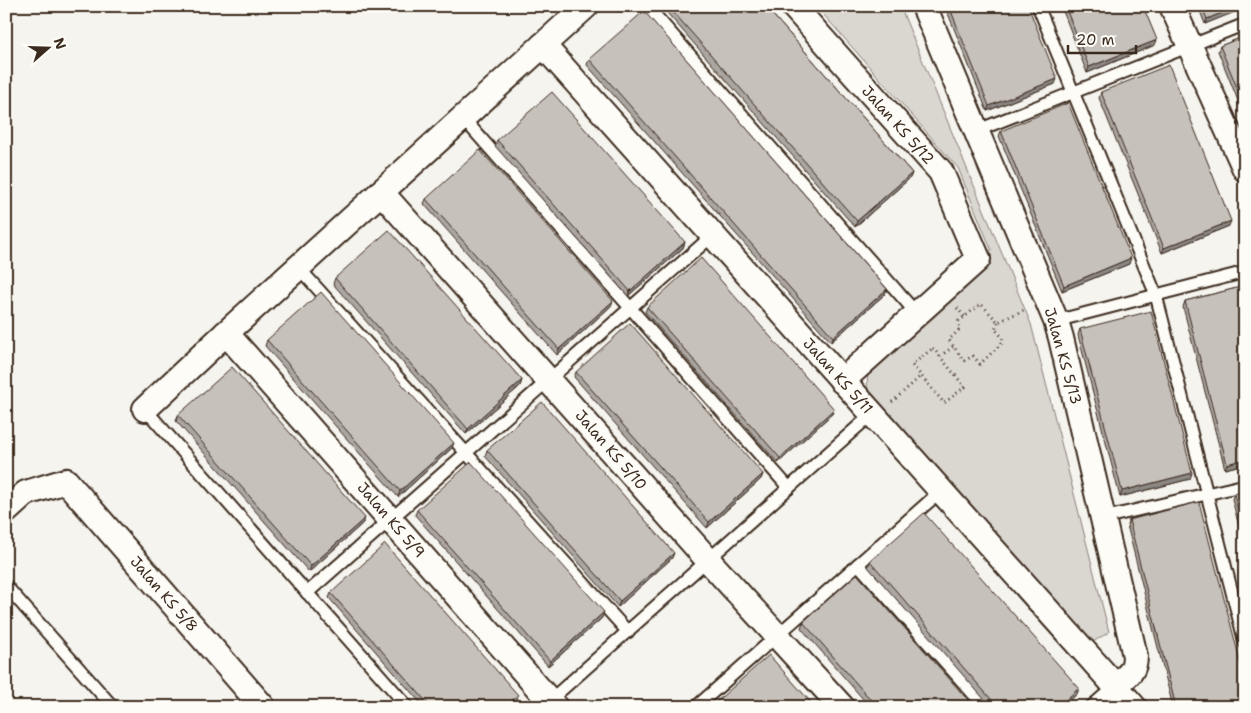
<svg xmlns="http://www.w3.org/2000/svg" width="1251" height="713" viewBox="0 0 1251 713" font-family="'Shantell Sans',sans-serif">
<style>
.green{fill:#dad6d0;stroke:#8a8077}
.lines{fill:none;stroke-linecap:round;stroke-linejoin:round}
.lane-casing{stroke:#3b2a1e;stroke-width:15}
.street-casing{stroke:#3b2a1e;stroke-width:28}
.path{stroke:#3b2a1e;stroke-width:3;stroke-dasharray:1 4;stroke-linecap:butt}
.lane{stroke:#fdfcf7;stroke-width:11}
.street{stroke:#fdfcf7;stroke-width:24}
.wall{fill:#aba6a1;stroke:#3b2a1e}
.shaded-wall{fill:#8b8783;stroke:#3b2a1e}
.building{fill:#c7c1bb;stroke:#3b2a1e}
.labels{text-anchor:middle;stroke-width:4;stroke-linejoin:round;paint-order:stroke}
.street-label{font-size:15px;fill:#3b2a1e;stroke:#fdfcf7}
</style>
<rect width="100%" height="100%" fill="#f5f4ee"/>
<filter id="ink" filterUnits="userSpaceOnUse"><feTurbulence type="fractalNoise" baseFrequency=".02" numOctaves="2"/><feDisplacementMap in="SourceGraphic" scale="10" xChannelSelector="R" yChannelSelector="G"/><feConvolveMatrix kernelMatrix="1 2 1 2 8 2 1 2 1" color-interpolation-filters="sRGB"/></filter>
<g filter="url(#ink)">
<path class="green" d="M 816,6 L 900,6 L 1031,324 L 1109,632 L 1093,642 L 867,389 L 868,367 L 988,263 L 991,249 L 958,168 Z"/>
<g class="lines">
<g class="lane-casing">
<g id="lane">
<path d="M 647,6 L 917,314"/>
<path d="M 1038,6 L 1156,295 L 1245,643"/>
<path d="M 463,118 L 789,488"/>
<path d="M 976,131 L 1245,24"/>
<path d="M 298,267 L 628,632"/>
<path d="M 1056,321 L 1245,272"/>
<path d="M 145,409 L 408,707"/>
<path d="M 1103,518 L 1245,485"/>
<path d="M 858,564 L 985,707"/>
<path d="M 6,586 L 113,707"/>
<path d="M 307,593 L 713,235"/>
<path d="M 548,702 L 872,414"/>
<path d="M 696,707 L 941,491"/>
<path d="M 1091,707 L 1115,686"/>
</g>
</g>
<g class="street-casing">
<g id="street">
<path d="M 793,6 L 941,172 L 978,259 L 842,381"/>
<path d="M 924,6 L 1056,321 L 1061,338 L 1135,656 C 1135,672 1127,676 1115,686"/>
<path d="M 1172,6 L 1245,169"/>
<path d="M 543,45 L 1134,707"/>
<path d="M 381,192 L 708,560 L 842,707"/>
<path d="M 226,333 L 555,707"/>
<path d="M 145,409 L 226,333 L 586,6"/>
<path d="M 6,511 L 26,493 L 66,481 L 263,707"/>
</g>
</g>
<g class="path">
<path d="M 957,308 L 965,317"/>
<path d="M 998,322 L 995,329 L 1003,338 L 1002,343 L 980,364 L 973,356 L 964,361 L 949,340 L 960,329 L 959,321 L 981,304 L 998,322 L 1026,309"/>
<path d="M 933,348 L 965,387 L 944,403 L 912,365 Z"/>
<path d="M 940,356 L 953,347"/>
<path d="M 892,402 L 921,376"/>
</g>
<use href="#lane" class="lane"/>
<use href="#street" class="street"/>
</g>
<g class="wall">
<path d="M 661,6 L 765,6 L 912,173 L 910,178 L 855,227 Z"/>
<path d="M 945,6 L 1028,6 L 1055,84 L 987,111 Z"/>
<path d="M 1061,6 L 1143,6 L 1155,45 L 1087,73 Z"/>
<path d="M 1198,6 L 1245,6 L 1205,24 Z"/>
<path d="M 1245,36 L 1245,118 L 1218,51 L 1220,46 Z"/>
<path d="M 589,59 L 885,294 L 831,342 L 587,65 Z"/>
<path d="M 1101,92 L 1229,226 L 1162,253 L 1099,98 Z"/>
<path d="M 1001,131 L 1129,264 L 1062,291 L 999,136 Z"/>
<path d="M 497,140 L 685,242 L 683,248 L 628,296 L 495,146 Z"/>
<path d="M 426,199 L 611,306 L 557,355 L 424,204 Z"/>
<path d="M 335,278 L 522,380 L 520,386 L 466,434 L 333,284 Z"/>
<path d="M 1245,286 L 1245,464 L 1225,469 L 1183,307 L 1185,301 Z"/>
<path d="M 647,307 L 834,409 L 832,414 L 778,463 L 645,312 Z"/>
<path d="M 1080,329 L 1190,479 L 1120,497 L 1078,335 Z"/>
<path d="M 267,340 L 452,448 L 398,497 L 265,346 Z"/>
<path d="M 576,372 L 763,474 L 761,479 L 707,528 L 574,377 Z"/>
<path d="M 178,415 L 363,523 L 309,572 L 176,421 Z"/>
<path d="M 487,450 L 672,558 L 618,607 L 485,456 Z"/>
<path d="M 1245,491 L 1245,550 L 1232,499 L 1234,494 Z"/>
<path d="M 417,510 L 602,618 L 548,666 L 415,515 Z"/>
<path d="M 1129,520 L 1233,707 L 1173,707 L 1127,525 Z"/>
<path d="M 870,561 L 1079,688 L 1077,694 L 1062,707 L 991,707 L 868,567 Z"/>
<path d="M 331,593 L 516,701 L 509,707 L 424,707 L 329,598 Z"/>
<path d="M 803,622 L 974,707 L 870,707 L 801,628 Z"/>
</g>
<g class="shaded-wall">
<path d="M 1238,6 L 1245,6 L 1245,8 L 1205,24 L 1207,19 Z"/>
<path d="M 1157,40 L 1155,45 L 1087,73 L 1089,67 Z"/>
<path d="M 1057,79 L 1055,84 L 987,111 L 989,106 Z"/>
<path d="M 912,173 L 910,178 L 855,227 L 857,221 Z"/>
<path d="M 1231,221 L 1229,226 L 1162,253 L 1164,248 Z"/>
<path d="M 685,242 L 683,248 L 628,296 L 630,291 Z"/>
<path d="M 1131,258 L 1129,264 L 1062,291 L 1064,286 Z"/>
<path d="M 887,289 L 885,294 L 831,342 L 833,337 Z"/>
<path d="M 613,301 L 611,306 L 557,355 L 559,349 Z"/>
<path d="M 522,380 L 520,386 L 466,434 L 468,429 Z"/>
<path d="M 834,409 L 832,414 L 778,463 L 780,458 Z"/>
<path d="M 454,443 L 452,448 L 398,497 L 400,491 Z"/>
<path d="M 1245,459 L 1245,464 L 1225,469 L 1227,464 Z"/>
<path d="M 1192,473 L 1190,479 L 1120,497 L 1122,491 Z"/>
<path d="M 763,474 L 761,479 L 707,528 L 709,522 Z"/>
<path d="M 365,518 L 363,523 L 309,572 L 311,566 Z"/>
<path d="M 674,553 L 672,558 L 618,607 L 620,601 Z"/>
<path d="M 604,612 L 602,618 L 548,666 L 550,661 Z"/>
<path d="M 1079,688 L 1077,694 L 1062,707 L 1058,707 Z"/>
<path d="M 518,695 L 516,701 L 509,707 L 505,707 Z"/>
<path d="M 1245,699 L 1245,704 L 1233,707 L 1213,707 Z"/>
</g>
<g class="building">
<path d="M 668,6 L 765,6 L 912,173 L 857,221 Z"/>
<path d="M 949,6 L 1028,6 L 1057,79 L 989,106 Z"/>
<path d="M 1065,6 L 1143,6 L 1157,40 L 1089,67 Z"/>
<path d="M 1202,6 L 1238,6 L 1207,19 Z"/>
<path d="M 644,11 L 887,289 L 833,337 L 589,59 Z"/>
<path d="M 1245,36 L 1245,107 L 1220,46 Z"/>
<path d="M 1169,65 L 1231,221 L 1164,248 L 1101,92 Z"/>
<path d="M 552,92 L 685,242 L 630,291 L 497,140 Z"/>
<path d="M 1068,103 L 1131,258 L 1064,286 L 1001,131 Z"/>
<path d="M 480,150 L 613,301 L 559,349 L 426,199 Z"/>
<path d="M 389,230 L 522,380 L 468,429 L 335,278 Z"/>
<path d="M 701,258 L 834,409 L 780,458 L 647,307 Z"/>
<path d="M 1245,286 L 1245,459 L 1227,464 L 1185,301 Z"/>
<path d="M 321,292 L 454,443 L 400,491 L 267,340 Z"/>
<path d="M 1151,311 L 1192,473 L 1122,491 L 1080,329 Z"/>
<path d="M 630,323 L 763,474 L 709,522 L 576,372 Z"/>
<path d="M 232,367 L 365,518 L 311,566 L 178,415 Z"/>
<path d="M 542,402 L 674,553 L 620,601 L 487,450 Z"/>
<path d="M 471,462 L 604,612 L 550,661 L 417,510 Z"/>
<path d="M 1245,491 L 1245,537 L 1234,494 Z"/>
<path d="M 1199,502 L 1245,680 L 1245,699 L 1213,707 L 1176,707 L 1129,520 Z"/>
<path d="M 924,513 L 1079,688 L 1058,707 L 998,707 L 870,561 Z"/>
<path d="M 385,544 L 518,695 L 505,707 L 431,707 L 331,593 Z"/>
<path d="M 857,574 L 974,707 L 877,707 L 803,622 Z"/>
<path d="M 769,655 L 815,707 L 718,707 L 715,703 Z"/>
</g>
</g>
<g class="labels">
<g class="street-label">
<text transform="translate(898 125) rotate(48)" y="5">Jalan KS 5/12</text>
<text transform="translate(1063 356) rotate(74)" y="5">Jalan KS 5/13</text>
<text transform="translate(838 376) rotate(48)" y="5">Jalan KS 5/11</text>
<text transform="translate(611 450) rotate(49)" y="5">Jalan KS 5/10</text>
<text transform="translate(391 520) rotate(49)" y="5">Jalan KS 5/9</text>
<text transform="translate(164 594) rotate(49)" y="5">Jalan KS 5/8</text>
</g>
</g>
<rect width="1251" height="713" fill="none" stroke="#fdfcf7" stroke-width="25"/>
<rect x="12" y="12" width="1226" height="688" fill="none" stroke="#3b2a1e" stroke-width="2" filter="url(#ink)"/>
<g transform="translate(48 48) rotate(70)" stroke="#fdfcf7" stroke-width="4" paint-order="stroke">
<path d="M0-4L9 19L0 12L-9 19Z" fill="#3b2a1e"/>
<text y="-8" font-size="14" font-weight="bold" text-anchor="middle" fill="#3b2a1e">N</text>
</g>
<path d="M1068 45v8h68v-8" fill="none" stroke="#3b2a1e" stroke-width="2.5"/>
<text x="1076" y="45" font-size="15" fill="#3b2a1e" stroke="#fdfcf7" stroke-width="4" paint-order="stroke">20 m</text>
</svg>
